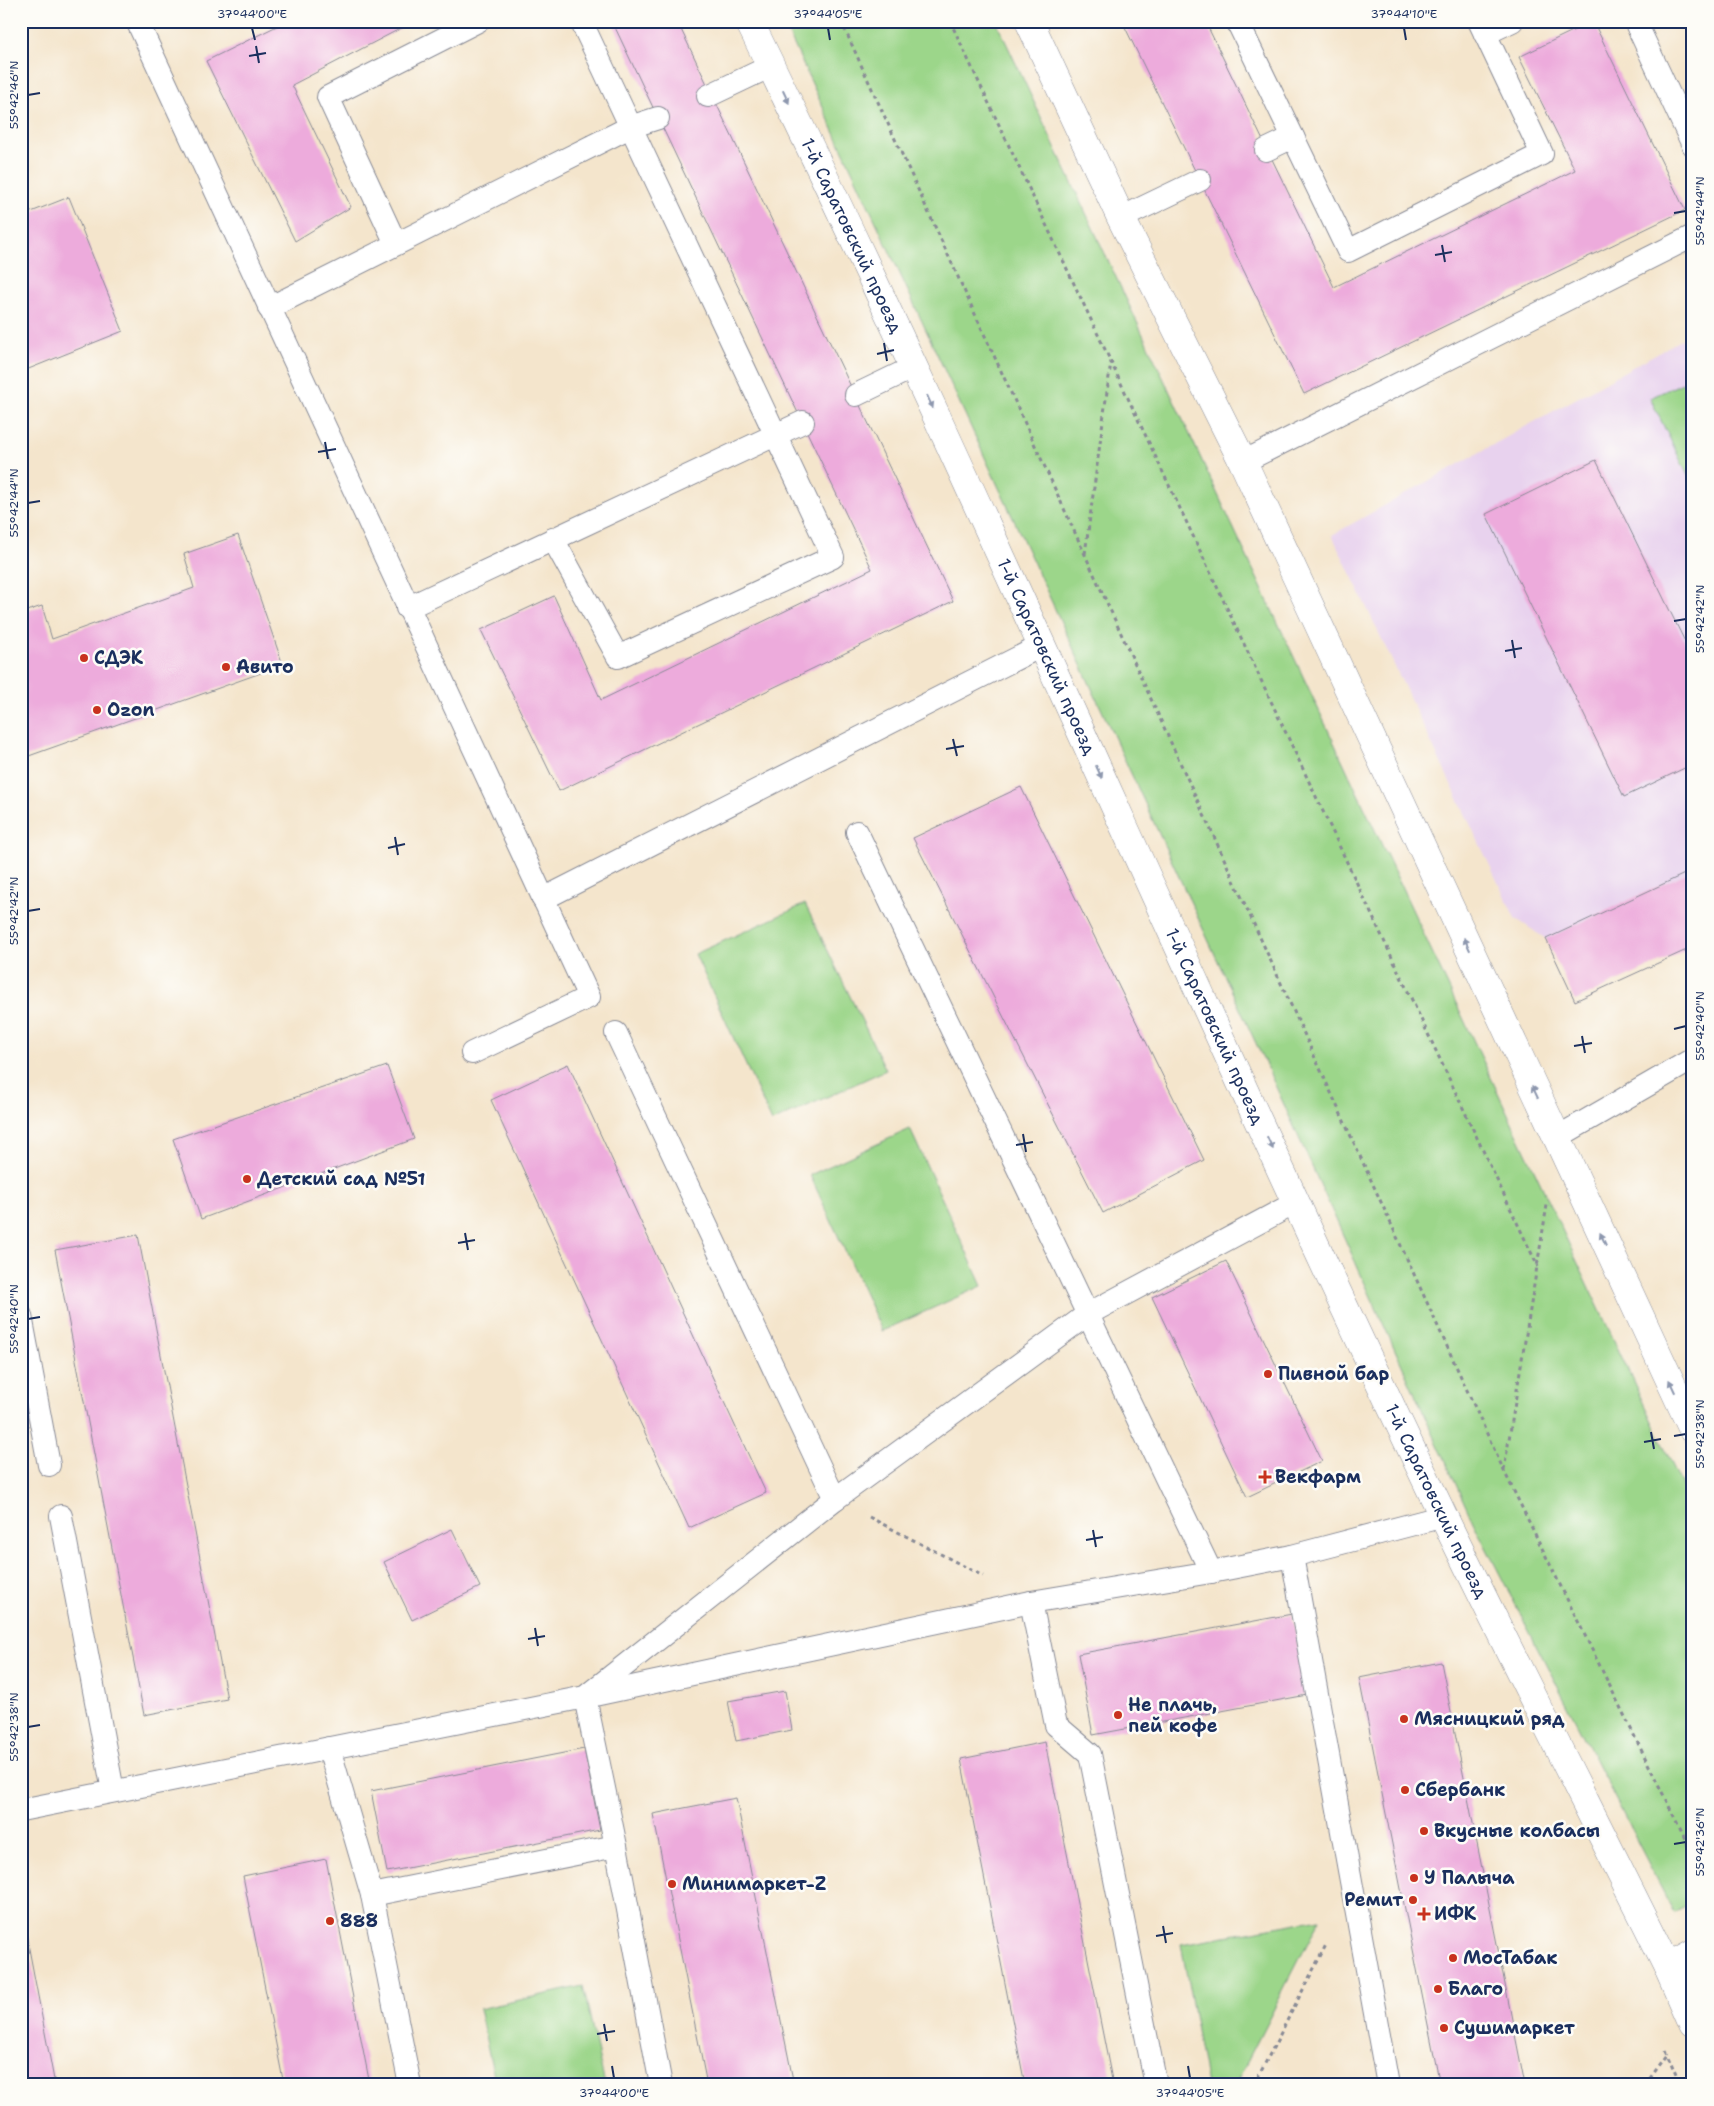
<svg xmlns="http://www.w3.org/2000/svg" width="1714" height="2106" viewBox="0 0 1714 2106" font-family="'Shantell Sans',sans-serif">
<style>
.built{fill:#e8d2ee}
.green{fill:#9cd68a;stroke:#5c8274}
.building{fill:#edabdc}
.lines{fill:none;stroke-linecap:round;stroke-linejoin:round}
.service-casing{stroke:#888a95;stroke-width:24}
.tertiary-casing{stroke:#888a95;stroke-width:29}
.path{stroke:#888a95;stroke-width:3;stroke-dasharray:4 4;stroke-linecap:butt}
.service{stroke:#fff;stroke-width:22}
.tertiary{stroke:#fff;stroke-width:28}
.oneway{fill:#8d97ae}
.ticks{fill:none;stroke:#1b2f5e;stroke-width:2}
.poi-dot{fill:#c8321e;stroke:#fdfcf7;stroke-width:2}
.labels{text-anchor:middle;stroke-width:5;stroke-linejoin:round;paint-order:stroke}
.street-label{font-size:18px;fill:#1b2f5e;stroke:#fdfcf7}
.poi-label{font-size:18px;font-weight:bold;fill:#1b2f5e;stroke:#fdfcf7;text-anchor:start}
.neatline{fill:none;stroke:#1b2f5e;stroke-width:2}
.ticks-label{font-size:12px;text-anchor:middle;fill:#1b2f5e}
</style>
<rect width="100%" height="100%" fill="#fdfcf7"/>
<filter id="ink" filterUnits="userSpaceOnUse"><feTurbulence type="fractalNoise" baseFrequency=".02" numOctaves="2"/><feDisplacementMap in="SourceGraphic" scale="10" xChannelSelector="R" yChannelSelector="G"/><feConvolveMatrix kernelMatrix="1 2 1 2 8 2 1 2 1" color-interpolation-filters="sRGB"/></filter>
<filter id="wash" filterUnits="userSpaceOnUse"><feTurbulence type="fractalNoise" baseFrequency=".0096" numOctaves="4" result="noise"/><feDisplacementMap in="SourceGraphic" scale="20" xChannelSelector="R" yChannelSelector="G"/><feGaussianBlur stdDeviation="1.12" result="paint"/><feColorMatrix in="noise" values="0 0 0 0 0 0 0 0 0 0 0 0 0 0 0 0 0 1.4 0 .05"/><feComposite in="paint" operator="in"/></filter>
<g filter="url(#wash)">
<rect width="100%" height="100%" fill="#f4e5cc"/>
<path class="built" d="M 1693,333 L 1693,870 L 1546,939 L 1515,918 L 1332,535 Z"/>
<g class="green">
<path d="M 783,21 L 996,21 L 1693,1509 L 1693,1903 L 1674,1913 L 1473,1522 L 1266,1065 Z"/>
<path d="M 1693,378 L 1693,486 L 1650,398 Z"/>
<path d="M 805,904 L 886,1070 L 772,1122 L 695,954 Z"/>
<path d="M 910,1129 L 982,1286 L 882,1331 L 810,1175 Z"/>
<path d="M 1320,1919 L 1235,2085 L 1207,2085 L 1181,1944 Z"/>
<path d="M 583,1986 L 605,2085 L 496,2085 L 479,2009 Z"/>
</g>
<g id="blocks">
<g class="building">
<path d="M 287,21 L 415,21 L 292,85 L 351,207 L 295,241 L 206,61 Z"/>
<path d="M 612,21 L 677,21 L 953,601 L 559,791 L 481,630 L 554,596 L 601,700 L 872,569 Z"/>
<path d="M 1122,21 L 1205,21 L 1334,287 L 1575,170 L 1519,57 L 1593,21 L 1685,210 L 1304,394 Z"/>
<path d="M 69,197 L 123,331 L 21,372 L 21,216 Z"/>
<path d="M 1596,460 L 1693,658 L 1693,764 L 1624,797 L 1486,514 Z"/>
<path d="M 238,535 L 283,665 L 26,757 L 21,742 L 21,613 L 42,606 L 52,639 L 194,588 L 184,554 Z"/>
<path d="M 1021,787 L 1204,1160 L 1103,1213 L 913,838 Z"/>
<path d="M 1693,870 L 1693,947 L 1575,1001 L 1546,939 Z"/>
<path d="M 568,1064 L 766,1493 L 689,1528 L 491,1100 Z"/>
<path d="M 387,1066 L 414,1139 L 201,1219 L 173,1139 Z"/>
<path d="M 138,1235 L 227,1699 L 144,1715 L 55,1250 Z"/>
<path d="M 1226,1261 L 1322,1461 L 1247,1497 L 1152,1297 Z"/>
<path d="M 452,1529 L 480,1587 L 412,1620 L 384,1562 Z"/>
<path d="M 1292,1614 L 1307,1695 L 1093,1735 L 1078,1654 Z"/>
<path d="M 1441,1662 L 1525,2085 L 1440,2085 L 1359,1678 Z"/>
<path d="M 785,1691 L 792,1730 L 736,1741 L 728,1701 Z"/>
<path d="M 1045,1742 L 1113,2085 L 1025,2085 L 961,1759 Z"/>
<path d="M 584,1749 L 600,1830 L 387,1872 L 371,1791 Z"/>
<path d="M 736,1798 L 794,2085 L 707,2085 L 653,1814 Z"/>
<path d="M 326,1859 L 370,2085 L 284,2085 L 243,1876 Z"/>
<path d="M 21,1912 L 22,1912 L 55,2085 L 21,2085 Z"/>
</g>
</g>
</g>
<g filter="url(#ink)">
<use href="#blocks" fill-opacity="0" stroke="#888a95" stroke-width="1"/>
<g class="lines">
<g class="service-casing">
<g id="service">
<path d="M 137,21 L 589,997 L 472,1053"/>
<path d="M 1237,21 L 1293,137"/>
<path d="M 1635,21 L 1693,145"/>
<path d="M 1485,34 L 1512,21"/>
<path d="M 708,96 L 771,66"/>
<path d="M 1266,150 L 1293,137 L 1348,251 L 1542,154 L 1479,21"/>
<path d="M 1121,218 L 1200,180"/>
<path d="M 396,244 L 328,97 L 478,21"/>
<path d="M 269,308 L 630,127 L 658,118"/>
<path d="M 856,395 L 914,367"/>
<path d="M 1243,462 L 1693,236"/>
<path d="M 553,539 L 618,657 L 833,557 L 581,21"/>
<path d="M 407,608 L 803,422"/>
<path d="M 857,832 L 1211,1572"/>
<path d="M 543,899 L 1041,646"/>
<path d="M 616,1033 L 835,1499"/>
<path d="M 1556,1138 L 1693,1059"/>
<path d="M 21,1316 L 49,1465"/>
<path d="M 61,1516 L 113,1791"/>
<path d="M 1292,1556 L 1388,2085"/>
<path d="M 1031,1602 L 1056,1725 L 1090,1754 L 1156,2085"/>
<path d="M 329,1748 L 372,1895 L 410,2085"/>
<path d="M 21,1810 L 585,1697 L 835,1499 L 1088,1314 L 1297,1202"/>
<path d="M 372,1895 L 616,1846"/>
<path d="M 661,2085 L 616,1846 L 585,1697 L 1031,1602 L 1211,1572 L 1292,1556 L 1444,1516"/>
</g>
</g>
<g class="tertiary-casing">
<g id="tertiary">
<path id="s1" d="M 749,21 C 993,520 1210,1032 1451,1532 C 1522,1678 1596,1822 1668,1967 L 1693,2024"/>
<path d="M 1029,21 L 1121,218 L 1243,462 L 1693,1430"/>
<path d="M 1668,1967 L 1693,1953"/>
</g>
</g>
<g class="path">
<path d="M 841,21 L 1504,1471 L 1693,1855"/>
<path d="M 950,21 L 1538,1267"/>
<path d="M 1085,554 L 1111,362"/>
<path d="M 1504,1470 L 1547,1205"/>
<path d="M 869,1517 L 983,1576"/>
<path d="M 1665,2050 L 1680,2085"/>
<path d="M 1254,2085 L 1327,1943"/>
<path d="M 1645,2085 L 1667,2055"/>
</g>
<use href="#service" class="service"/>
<use href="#tertiary" class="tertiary"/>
</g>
<defs><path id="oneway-solid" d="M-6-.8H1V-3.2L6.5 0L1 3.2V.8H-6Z" transform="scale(1.25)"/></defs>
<g class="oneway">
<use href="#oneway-solid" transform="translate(786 97) rotate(65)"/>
<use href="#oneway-solid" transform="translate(930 402) rotate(66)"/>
<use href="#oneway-solid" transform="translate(1099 772) rotate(65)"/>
<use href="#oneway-solid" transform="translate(1467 944) rotate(-115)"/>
<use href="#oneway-solid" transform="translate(1535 1092) rotate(-115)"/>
<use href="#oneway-solid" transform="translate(1270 1143) rotate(65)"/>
<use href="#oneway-solid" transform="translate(1603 1239) rotate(-115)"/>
<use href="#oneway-solid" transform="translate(1672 1386) rotate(-115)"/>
</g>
</g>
<path class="ticks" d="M 252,28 L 255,40M 828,28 L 830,40M 1404,28 L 1406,40M 256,46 L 259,63M 249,56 L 266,53M 28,95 L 40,93M 1674,213 L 1686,211M 1442,245 L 1445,262M 1435,255 L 1452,252M 884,343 L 887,361M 877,354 L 894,350M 325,442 L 328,459M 318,452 L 336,449M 28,503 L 40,501M 1674,621 L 1686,619M 1512,640 L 1515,658M 1505,651 L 1522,648M 953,739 L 957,756M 946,749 L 964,746M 395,837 L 398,855M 388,848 L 405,844M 28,911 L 40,909M 1674,1029 L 1686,1026M 1582,1036 L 1585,1053M 1574,1046 L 1592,1043M 1023,1134 L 1026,1152M 1016,1145 L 1033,1142M 465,1233 L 468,1250M 458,1243 L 475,1240M 28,1319 L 40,1317M 1651,1432 L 1654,1449M 1674,1436 L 1686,1434M 1644,1442 L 1661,1439M 1093,1530 L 1096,1547M 1086,1540 L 1103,1537M 535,1628 L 538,1646M 528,1639 L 545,1636M 28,1727 L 40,1725M 1674,1844 L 1686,1842M 1163,1926 L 1166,1943M 1156,1936 L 1173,1933M 604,2024 L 607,2041M 597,2034 L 615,2031M 612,2066 L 614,2078M 1188,2066 L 1190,2078"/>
<g class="poi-dot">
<circle cx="84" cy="658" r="5"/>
<circle cx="226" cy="667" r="5"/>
<circle cx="97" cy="710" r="5"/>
<circle cx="247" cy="1179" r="5"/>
<circle cx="1268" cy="1374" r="5"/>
<path d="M1262.5 1469.5h5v5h5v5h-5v5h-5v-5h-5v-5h5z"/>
<circle cx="1118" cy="1715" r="5"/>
<circle cx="1404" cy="1719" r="5"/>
<circle cx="1405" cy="1790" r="5"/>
<circle cx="1424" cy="1831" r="5"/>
<circle cx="1414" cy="1878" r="5"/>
<circle cx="672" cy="1884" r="5"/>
<circle cx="1413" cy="1900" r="5"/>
<path d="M1421.5 1906.5h5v5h5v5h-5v5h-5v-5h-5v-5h5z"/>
<circle cx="330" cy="1921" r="5"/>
<circle cx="1453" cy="1958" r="5"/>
<circle cx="1438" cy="1989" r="5"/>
<circle cx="1444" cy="2028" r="5"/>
</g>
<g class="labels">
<g class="street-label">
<text dy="6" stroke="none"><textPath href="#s1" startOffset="238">1-й Саратовский проезд</textPath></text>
<text dy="6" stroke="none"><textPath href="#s1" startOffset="702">1-й Саратовский проезд</textPath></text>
<text dy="6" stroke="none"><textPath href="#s1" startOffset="1108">1-й Саратовский проезд</textPath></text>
<text dy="6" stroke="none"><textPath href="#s1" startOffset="1632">1-й Саратовский проезд</textPath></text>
</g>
<g class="poi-label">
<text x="94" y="664">СДЭК</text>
<text x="236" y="673">Авито</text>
<text x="107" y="716">Ozon</text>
<text x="257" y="1185">Детский сад №51</text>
<text x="1278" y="1380">Пивной бар</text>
<text x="1275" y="1483">Векфарм</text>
<text x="1128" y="1711">Не плачь,<tspan x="1128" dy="21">пей кофе</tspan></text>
<text x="1414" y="1725">Мясницкий ряд</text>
<text x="1415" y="1796">Сбербанк</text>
<text x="1434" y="1837">Вкусные колбасы</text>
<text x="1424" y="1884">У Палыча</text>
<text x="682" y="1890">Минимаркет-Z</text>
<text x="1403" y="1906" text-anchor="end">Ремит</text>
<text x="1434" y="1920">ИФК</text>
<text x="340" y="1927">888</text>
<text x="1463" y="1964">МосТабак</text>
<text x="1448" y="1995">Благо</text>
<text x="1454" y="2034">Сушимаркет</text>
</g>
</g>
<rect width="1714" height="2106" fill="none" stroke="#fdfcf7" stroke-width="55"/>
<rect x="28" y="28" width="1658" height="2050" class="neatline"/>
<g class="ticks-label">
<text x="252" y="18">37°44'00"E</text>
<text x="828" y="18">37°44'05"E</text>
<text x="1404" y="18">37°44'10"E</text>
<text transform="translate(14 95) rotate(-90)" y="4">55°42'46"N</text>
<text transform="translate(1700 211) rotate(-90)" y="4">55°42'44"N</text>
<text transform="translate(14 503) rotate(-90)" y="4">55°42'44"N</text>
<text transform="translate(1700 619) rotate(-90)" y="4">55°42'42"N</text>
<text transform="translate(14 911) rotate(-90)" y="4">55°42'42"N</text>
<text transform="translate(1700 1026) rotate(-90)" y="4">55°42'40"N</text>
<text transform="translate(14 1319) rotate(-90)" y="4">55°42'40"N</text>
<text transform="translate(1700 1434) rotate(-90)" y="4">55°42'38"N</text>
<text transform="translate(14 1727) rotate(-90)" y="4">55°42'38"N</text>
<text transform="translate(1700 1842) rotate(-90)" y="4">55°42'36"N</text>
<text x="614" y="2097">37°44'00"E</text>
<text x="1190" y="2097">37°44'05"E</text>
</g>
</svg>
